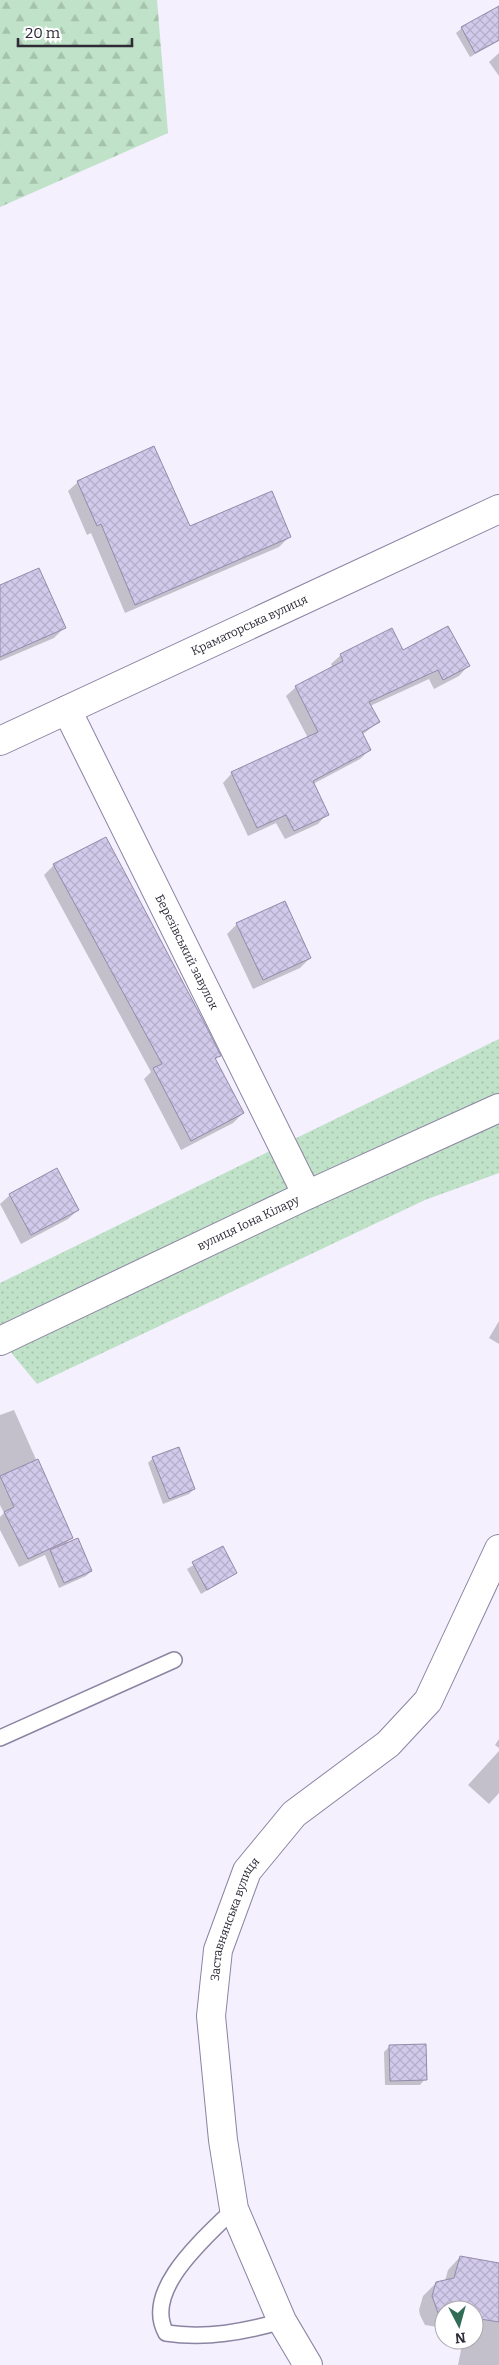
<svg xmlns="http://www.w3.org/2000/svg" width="499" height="2365" viewBox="0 0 499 2365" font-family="Bitter,serif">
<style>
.grass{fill:url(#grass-dots)}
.forest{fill:url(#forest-firs)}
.shadow{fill:#0003}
.building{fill:url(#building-cross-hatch);stroke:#938ba9}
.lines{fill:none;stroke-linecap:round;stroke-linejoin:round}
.service-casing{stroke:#8b84a2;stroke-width:18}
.minor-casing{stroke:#8b84a2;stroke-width:30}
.tertiary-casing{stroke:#8b84a2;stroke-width:30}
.service{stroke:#fff;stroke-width:15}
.minor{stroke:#fff;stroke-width:28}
.tertiary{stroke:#fff;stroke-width:28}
.labels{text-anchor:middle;stroke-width:4.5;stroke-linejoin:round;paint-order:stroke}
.street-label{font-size:12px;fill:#2e2b37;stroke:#fff}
</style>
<defs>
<pattern id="grass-dots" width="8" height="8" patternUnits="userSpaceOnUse" patternTransform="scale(1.25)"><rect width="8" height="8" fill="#c0e2c8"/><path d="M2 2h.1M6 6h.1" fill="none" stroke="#a5c2ac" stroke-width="1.8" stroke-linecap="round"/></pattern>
<pattern id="forest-firs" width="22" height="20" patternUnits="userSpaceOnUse" patternTransform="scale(1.25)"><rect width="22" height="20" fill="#c0e2c8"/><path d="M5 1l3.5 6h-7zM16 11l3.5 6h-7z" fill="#a5c2ac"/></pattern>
<pattern id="building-cross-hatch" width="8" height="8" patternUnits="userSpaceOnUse" patternTransform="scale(1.25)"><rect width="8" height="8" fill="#d2caeb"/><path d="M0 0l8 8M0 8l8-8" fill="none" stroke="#b5aeca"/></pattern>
</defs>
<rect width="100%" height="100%" fill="#f4f0fe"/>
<path class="grass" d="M 499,1039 L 499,1173 L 425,1200 L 37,1384 L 0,1339 L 0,1283 Z"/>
<path class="forest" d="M 0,0 L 157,0 L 168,133 L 0,207 Z"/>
<g class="shadow">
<path d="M 499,24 L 499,41 L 470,57 L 456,33 L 462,28 Z"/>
<path d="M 499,53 L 499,76 L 489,62 Z"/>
<path d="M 78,482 L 189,527 L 289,537 L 279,547 L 125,613 L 91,533 L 87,535 L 68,491 Z"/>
<path d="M 0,586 L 64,628 L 54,638 L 0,661 Z"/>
<path d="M 402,652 L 468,666 L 459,676 L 434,689 L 429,679 L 370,706 L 379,722 L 362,735 L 370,750 L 360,759 L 313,784 L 327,814 L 318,824 L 285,839 L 276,823 L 248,836 L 223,783 L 232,773 L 308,738 L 286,696 L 296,687 L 333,668 L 331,664 L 341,655 Z"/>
<path d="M 54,865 L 219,1056 L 215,1060 L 243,1113 L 233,1123 L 181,1150 L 144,1079 L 151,1072 L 44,875 Z"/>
<path d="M 237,924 L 310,958 L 300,968 L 253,989 L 227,934 Z"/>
<path d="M 10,1195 L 78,1210 L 68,1219 L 21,1244 L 0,1204 Z"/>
<path d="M 499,1321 L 499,1344 L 489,1338 Z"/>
<path d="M 14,1410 L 71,1538 L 64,1545 L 91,1571 L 86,1576 L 59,1588 L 45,1555 L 19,1567 L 0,1530 L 0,1517 L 4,1513 L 0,1505 L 0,1415 Z"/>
<path d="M 153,1458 L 194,1489 L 189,1494 L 163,1504 L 148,1463 Z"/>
<path d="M 222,1548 L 236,1573 L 201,1594 L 187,1569 Z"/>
<path d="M 499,1739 L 499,1748 L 495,1745 Z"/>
<path d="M 499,1751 L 499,1793 L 489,1804 L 468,1785 Z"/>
<path d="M 390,2046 L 425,2079 L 420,2085 L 385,2085 L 384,2052 Z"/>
<path d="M 460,2257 L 499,2265 L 499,2365 L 458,2365 L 463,2340 L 474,2340 L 474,2310 L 444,2310 L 444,2328 L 425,2325 L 420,2315 L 419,2310 L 423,2296 L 436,2283 L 445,2281 L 448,2270 Z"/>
</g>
<g class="building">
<path d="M 499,6 L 499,40 L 475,53 L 461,27 Z"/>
<path d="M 154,446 L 190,526 L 272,491 L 291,537 L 135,605 L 101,524 L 97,526 L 77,481 Z"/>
<path d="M 39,568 L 66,628 L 0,657 L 0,585 Z"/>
<path d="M 448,626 L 470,666 L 443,680 L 438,670 L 369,702 L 380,722 L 362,732 L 371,750 L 313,781 L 329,815 L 294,831 L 286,815 L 257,828 L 231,772 L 318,732 L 295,686 L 343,661 L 340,654 L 392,628 L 403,650 Z"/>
<path d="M 106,837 L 205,1024 L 221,1056 L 215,1058 L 244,1113 L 191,1141 L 153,1068 L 162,1064 L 53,864 Z"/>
<path d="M 285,901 L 311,958 L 263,980 L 236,923 Z"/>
<path d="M 57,1168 L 79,1210 L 31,1235 L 9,1194 Z"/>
<path d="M 179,1447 L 195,1489 L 169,1499 L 152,1457 Z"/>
<path d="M 38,1459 L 73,1538 L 28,1559 L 4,1512 L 14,1507 L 0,1476 Z"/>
<path d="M 78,1538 L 92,1571 L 64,1583 L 50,1550 Z"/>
<path d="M 223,1546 L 237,1573 L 207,1590 L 192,1562 Z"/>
<path d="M 426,2044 L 427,2080 L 390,2081 L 389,2045 Z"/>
<path d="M 460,2256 L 499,2263 L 499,2322 L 474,2318 L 474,2310 L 444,2310 L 444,2313 L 438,2313 L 432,2296 L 436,2282 L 454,2278 Z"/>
</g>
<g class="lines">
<g class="service-casing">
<g id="service">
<path d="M 0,1738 L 174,1660"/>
<path d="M 234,2209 C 206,2237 142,2290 166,2333 C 206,2339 244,2332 282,2321"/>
</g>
</g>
<g class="minor-casing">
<g id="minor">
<path id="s1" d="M 67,710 L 307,1195"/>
<path id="s2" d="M 0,1341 L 307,1195 L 499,1108"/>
<path id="s3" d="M 308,2365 L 282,2321 L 234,2209 L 223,2140 L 211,2016 L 218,1950 L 247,1871 L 294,1814 L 388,1744 L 428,1701 L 499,1549"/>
</g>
</g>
<g class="tertiary-casing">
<g id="tertiary">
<path id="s4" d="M 0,741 L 499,509"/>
</g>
</g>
<use href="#service" class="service"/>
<use href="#minor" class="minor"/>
<use href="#tertiary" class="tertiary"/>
</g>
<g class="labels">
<g class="street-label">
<text dy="4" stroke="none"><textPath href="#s4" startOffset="275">Краматорська вулиця</textPath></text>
<text dy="4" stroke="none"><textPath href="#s1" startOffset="270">Березівський завулок</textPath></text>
<text dy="4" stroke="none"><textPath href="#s2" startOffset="275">вулиця Іона Кілару</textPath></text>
<text dy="4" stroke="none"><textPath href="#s3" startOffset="468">Заставнянська вулиця</textPath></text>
</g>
</g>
<g transform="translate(459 2325) rotate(174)"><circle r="24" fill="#ffffff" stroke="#abaaaf"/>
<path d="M0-4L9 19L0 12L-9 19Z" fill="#316c56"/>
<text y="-8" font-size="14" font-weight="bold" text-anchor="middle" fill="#2e2b37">N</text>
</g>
<path d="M18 38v8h114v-8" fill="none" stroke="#2e2b37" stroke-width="2.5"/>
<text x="25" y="38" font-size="15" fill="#2e2b37" stroke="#ffffff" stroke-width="4" paint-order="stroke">20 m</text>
</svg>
